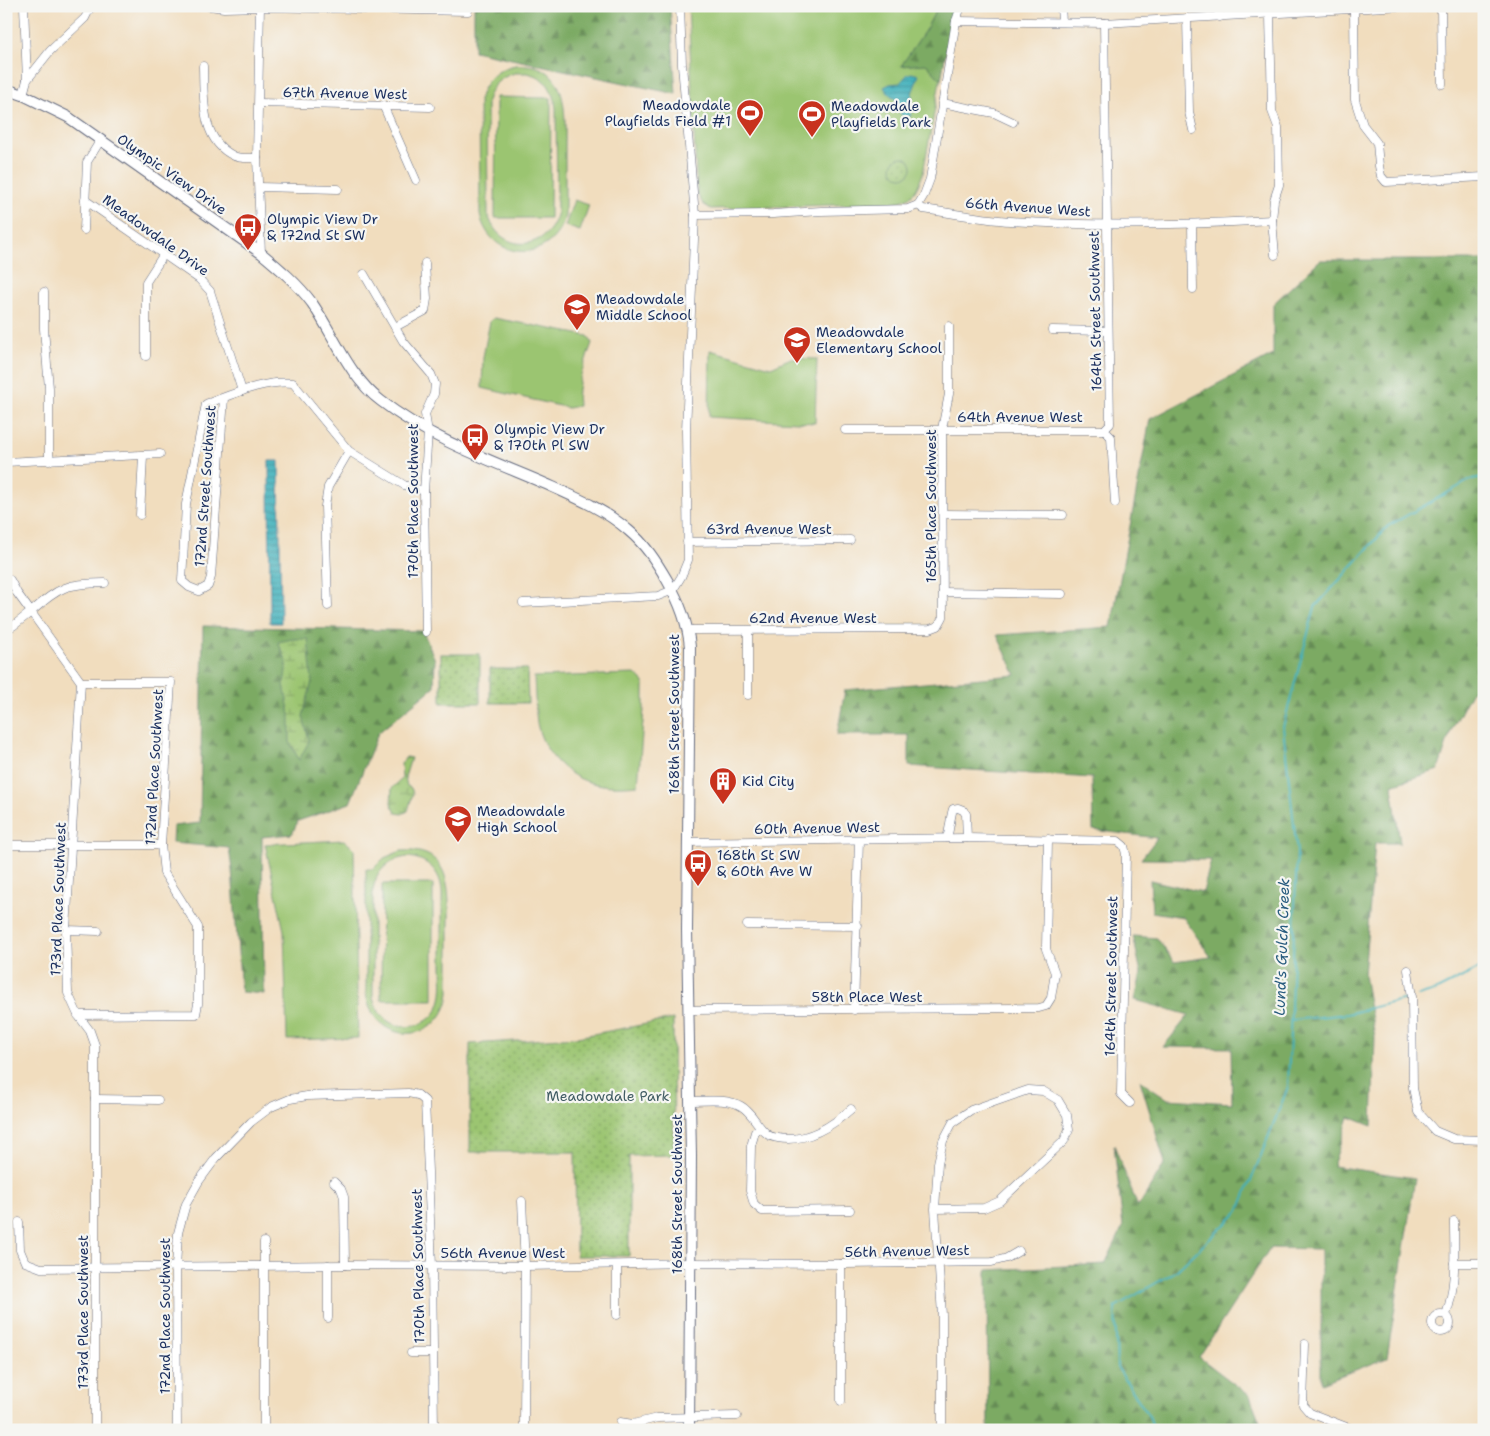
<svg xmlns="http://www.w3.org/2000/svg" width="1490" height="1436" viewBox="0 0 1490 1436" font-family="'Shantell Sans',sans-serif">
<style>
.grass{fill:#9bc571;stroke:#5b7a68;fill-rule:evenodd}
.forest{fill:url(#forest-firs);stroke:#4c6c60}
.wetland{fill:url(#wetland-marsh);stroke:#5b7a68}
.park{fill:url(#park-dots);stroke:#5b7a68}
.water{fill:url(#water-rules);stroke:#2e708c}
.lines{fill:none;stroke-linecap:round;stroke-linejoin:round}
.stream{stroke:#41b1bb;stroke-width:2}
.minor-casing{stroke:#666c80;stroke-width:9}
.major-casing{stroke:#666c80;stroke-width:12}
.minor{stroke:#fff;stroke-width:8}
.major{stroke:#fff;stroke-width:10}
.labels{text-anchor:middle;stroke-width:4.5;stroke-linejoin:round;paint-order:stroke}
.street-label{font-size:14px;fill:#1b2f5e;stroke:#f6f6f2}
.poi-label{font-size:14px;fill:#1b2f5e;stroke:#f6f6f2;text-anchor:start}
.park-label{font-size:14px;fill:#415c64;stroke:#f6f6f2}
.water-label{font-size:15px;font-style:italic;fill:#285c7f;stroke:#f6f6f2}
</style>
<defs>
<pattern id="forest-firs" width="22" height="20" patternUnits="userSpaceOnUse" patternTransform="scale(1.25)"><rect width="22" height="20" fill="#7caa63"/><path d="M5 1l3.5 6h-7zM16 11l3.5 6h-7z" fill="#658b55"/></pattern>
<pattern id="wetland-marsh" width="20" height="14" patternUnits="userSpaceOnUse" patternTransform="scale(1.25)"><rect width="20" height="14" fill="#9bc571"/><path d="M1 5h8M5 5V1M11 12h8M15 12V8" fill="none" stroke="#7ea060"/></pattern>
<pattern id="park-dots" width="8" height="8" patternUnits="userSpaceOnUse" patternTransform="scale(1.25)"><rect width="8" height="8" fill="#9bc571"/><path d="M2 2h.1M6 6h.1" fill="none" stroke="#7ea060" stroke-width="1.8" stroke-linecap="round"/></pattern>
<pattern id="water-rules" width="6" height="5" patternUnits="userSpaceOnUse" patternTransform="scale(1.25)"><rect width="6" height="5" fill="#41b1bb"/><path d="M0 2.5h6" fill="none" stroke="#36909b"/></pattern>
</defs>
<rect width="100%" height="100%" fill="#f6f6f2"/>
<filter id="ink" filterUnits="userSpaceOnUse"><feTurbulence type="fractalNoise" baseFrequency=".02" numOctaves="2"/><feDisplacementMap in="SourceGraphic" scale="10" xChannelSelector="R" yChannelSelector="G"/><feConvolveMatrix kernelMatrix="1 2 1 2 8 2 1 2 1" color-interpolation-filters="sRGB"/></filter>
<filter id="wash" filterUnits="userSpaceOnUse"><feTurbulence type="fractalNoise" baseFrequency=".0096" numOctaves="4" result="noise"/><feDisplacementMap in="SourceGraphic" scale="20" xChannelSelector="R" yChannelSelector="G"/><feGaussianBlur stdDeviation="1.12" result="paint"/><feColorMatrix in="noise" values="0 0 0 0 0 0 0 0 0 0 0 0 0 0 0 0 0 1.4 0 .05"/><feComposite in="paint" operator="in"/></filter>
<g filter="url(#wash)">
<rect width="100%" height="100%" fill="#f1ddbe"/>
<g class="grass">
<path d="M 688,6 L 956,6 L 951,22 L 923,173 C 916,192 914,198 894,203 L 711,209 L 703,204 L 697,194 Z"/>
<path d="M 515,65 C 570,61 565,112 565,150 C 565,172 565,194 565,216 C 553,264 491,263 480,215 L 479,100 C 484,81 496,69 515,65 ZM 515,73 L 528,73 L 539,77 L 548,85 L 554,96 L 556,108 L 557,215 C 546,253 498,253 488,214 L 487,101 C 491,86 500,77 515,73 Z"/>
<path d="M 496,97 L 551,98 L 550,218 L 495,218 Z"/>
<path d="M 574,200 L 589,205 L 580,231 L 565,226 Z"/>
<path d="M 494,318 L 588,336 L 592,343 C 585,364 575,384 578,406 L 568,408 L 482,388 L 483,357 L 490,321 Z"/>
<path d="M 710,350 L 771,367 L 791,358 L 817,359 L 815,423 L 709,417 Z"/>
<path d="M 635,674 L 644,682 L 644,709 L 638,785 C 627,786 615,787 603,785 C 571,782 543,755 537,723 C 535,708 535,692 534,677 Z"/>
<path d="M 344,840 L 354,849 L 358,1038 L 287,1040 L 284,931 L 265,844 Z"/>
<path d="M 401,851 C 454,847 449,894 449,930 C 449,951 449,972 449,993 C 443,1047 371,1047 366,992 L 366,869 L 373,869 L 384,858 ZM 408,857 C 428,859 441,872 442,892 C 442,916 442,940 442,965 C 442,977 444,991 440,1003 C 435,1019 418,1029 401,1026 C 386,1024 377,1012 373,998 L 373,891 C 375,872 388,859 408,857 Z"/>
<path d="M 382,884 L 433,884 L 433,1000 L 381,1000 Z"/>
</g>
<g class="forest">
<path d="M 474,6 L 670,6 L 676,94 L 474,51 Z"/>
<path d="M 938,6 L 957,6 L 951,23 L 941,80 L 926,64 L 901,66 L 926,29 Z"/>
<path d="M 1320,260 L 1484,260 L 1484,668 L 1451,731 L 1438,770 L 1392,785 L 1400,843 L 1375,843 L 1364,975 L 1375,1037 L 1372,1126 L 1349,1117 L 1333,1166 L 1415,1178 L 1387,1358 L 1321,1383 L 1321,1249 L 1270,1248 L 1199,1357 L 1250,1396 L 1263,1430 L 988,1430 L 987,1270 L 1105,1264 L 1123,1227 L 1114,1145 L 1138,1207 L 1165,1163 L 1140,1080 L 1168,1099 L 1232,1103 L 1231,1048 L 1163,1047 L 1189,1015 L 1135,1000 L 1141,973 L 1133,936 L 1157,938 L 1174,962 L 1211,957 L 1183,917 L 1152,912 L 1150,880 L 1203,892 L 1211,860 L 1141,859 L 1157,838 L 1093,830 L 1092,778 L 909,766 L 909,735 L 837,735 L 845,690 L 1016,675 L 997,635 L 1111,627 L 1150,419 L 1273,355 L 1273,304 Z"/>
<path d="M 203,626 L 423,631 L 435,660 L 434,687 L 378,733 L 350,803 L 298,821 L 292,834 L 262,837 L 264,994 L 241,992 L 232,870 L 229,848 L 172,843 L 173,826 L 200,823 Z"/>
</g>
<g class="wetland">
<path d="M 293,639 L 308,639 L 312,681 L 303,716 L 309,741 L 299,760 L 290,742 L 290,715 L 284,685 L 287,662 L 278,642 Z"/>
<path d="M 406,757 L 411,758 L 405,777 L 407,786 L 411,788 L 413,793 L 408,811 L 402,814 L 396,813 L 391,803 L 392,788 L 402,779 L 401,764 Z"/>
</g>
<g class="park">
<circle cx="902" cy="167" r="10"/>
<rect x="441" y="654" width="39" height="49"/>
<path d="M 490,669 L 527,669 L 528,703 L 490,703 Z"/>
<path d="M 673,1019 L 674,1155 L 629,1156 L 629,1256 L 576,1256 L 575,1152 L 470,1152 L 470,1044 L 577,1037 Z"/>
</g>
<g class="water">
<path d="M 911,73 L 919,75 L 912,93 L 911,116 L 904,118 L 900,113 C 902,98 888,97 884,87 L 890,84 L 900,83 L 907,75 Z"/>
<path d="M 269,461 L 279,461 L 281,623 L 270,623 Z"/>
</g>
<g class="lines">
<g class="stream">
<path d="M 1418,996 L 1435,991 L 1484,966"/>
<path d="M 1291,1020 L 1347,1014 L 1406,999"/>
<path d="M 1153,1430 L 1150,1418 L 1117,1367 L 1115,1307 L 1175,1272 L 1239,1211 L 1288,1087 L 1297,852 L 1283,727 L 1315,607 L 1388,526 L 1472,479 L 1484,477"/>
</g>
</g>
</g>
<g filter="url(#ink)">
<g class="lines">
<g class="minor-casing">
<g id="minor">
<path d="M 24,6 L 27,80"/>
<path d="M 209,6 L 224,8 L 260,7 L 468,11"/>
<path d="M 260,6 L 257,158 L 261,253"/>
<path d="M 1061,6 L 1062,22"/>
<path d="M 1217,6 L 1220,17"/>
<path d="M 1441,6 L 1442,84"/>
<path d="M 1354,9 L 1355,100 L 1363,125 L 1377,143 L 1379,166 L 1381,176 L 1386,182 L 1484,177"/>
<path d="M 1270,15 L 1272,111 L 1278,127 L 1279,185 L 1274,200 L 1272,220 L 1275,255"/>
<path d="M 1187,18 L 1189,112 L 1193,130"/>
<path d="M 956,21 L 1104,23 L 1402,6"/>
<path d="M 1104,23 L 1110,424 L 1104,430 L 1111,437 L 1115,503"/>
<path d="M 203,66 C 204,98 200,140 234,156 C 240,159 250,158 257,158"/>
<path d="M 23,95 L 27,80 L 50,51 L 85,18 L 91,6"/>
<path d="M 259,103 L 430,107"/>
<path d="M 942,103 L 994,113 L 1013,122"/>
<path d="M 383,105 L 416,180"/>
<path d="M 259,187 L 338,189"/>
<path d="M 85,200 L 199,279 L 210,291 L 242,391"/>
<path d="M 918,205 L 923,209 C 952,213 981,219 1010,221 C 1097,227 1185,225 1272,220"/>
<path d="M 918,205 L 924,195 L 930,179 L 956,21 L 961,6"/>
<path d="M 695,215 L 773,214 L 821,211 L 908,209 L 918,205"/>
<path d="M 1192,225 L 1193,289"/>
<path d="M 84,230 L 87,162 L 100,141"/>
<path d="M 364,274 L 403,341 L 431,374 L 435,384 L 434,394 L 425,414 L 428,432 L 424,491 L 426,632"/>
<path d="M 44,292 L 44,329 L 49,388 L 49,461"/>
<path d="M 395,327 L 425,311 L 427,299 L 425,263"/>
<path d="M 1052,330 L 1108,331"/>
<path d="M 146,356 L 146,282 L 164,254"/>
<path d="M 224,398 L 211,577 L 208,586 L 199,591 L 189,587 L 182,581 L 186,504 L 206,404 C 231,395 267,379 293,383 L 349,451 L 404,485 L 424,491"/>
<path d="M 845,430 L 1104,430"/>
<path d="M 6,462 L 160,454"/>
<path d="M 943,514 L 1063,515"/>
<path d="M 140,515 L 143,456"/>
<path d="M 687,542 L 850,540"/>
<path d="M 943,592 L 1062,594"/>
<path d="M 523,603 L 658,596 L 673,590 L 681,577 L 688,560 L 686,431 L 695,215 L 682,65 L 680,6"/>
<path d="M 328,606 L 325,506 L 328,487 L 349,451"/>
<path d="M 6,628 L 13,626 L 31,612 L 17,593 L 10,580"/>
<path d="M 689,630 L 930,629 L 938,626 L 943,617 L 942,429 L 949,394 L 949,326"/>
<path d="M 748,631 L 748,695"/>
<path d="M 6,644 L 7,628"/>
<path d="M 947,838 C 950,829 950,818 953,809 L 958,808 L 963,810 L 966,814 L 967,838"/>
<path d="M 687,842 L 967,838 L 1118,841 L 1124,846 L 1126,854 L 1121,1094 L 1130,1103"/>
<path d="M 6,845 L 161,845"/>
<path d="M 747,925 L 858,926"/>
<path d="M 66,930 L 98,931"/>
<path d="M 1408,970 L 1412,997 L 1413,1088 L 1418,1112 L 1435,1131 L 1454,1139 L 1484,1140"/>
<path d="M 689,1010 L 1039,1008 L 1046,1006 L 1051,998 L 1055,973 L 1046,949 L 1048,839"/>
<path d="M 854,1010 L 859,840"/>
<path d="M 78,1015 L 196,1014 L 198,1004 L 198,927 L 164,873 L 161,845 L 171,682 L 81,682"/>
<path d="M 95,1099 L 158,1100"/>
<path d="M 690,1101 C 706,1101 727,1098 741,1106 C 752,1112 757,1126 767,1134 C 770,1137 773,1137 778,1138 C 805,1143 831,1127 851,1109"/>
<path d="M 760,1127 L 755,1132 L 751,1146 L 750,1191 L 754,1204 L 762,1211 L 850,1210"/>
<path d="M 334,1182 L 341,1189 L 344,1197 L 345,1265"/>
<path d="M 522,1201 L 525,1266 L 524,1430"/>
<path d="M 935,1209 L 984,1208 L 1000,1201 L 1064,1141 L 1069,1130 L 1067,1115 L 1058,1100 L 1043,1091 L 1028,1090 L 971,1110 L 953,1122 L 943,1141 L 938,1163 L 935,1209 L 942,1315 L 942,1430"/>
<path d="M 19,1222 L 20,1250 L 25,1262 L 41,1268 L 345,1265 L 525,1266 L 691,1263 L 845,1264 L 992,1262 L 1007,1258 L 1019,1251"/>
<path d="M 264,1242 L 264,1430"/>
<path d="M 1454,1263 L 1484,1263"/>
<path d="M 841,1264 L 841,1401"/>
<path d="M 328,1265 L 328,1318"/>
<path d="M 617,1265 L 617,1315"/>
<circle cx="1441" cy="1323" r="9"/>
<path d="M 1446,1315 C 1457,1284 1454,1253 1454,1221"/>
<path d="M 1305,1344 L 1303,1405 L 1310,1413 L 1354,1430"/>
<path d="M 411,1353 L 432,1353"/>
<path d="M 620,1422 L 633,1424 L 657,1418 L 737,1416"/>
<path d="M 95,1430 L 95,1045 L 90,1031 L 78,1015 L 68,993 L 66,930 L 81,682 L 31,612 C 61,586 65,584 105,583"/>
<path d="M 177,1430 L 176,1267 L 178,1233 L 186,1204 L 199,1181 L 216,1158 L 251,1122 L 271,1107 L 290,1099 L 307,1096 L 408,1093 L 418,1095 L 425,1101 L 432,1266 L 434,1430"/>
</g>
</g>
<g class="major-casing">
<path id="major" d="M 6,89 L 23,95 L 68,117 L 261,253 C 279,268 298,284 312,303 C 334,335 349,377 381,401 C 430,439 490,460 546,484 C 575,497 604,509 628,530 C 645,544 656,561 667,580 C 679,601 688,623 690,647 L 687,930 L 691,1156 L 689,1430"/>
</g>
<use href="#minor" class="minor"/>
<use href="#major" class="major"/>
</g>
</g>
<defs>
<g id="stadium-pin" transform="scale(1.4375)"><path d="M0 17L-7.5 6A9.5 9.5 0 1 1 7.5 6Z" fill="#c8321e" stroke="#f6f6f2"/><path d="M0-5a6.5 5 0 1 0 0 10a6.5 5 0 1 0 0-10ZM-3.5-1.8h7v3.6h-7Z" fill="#fff"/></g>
<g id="bus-pin" transform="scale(1.4375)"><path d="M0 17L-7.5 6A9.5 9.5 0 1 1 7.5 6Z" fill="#c8321e" stroke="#f6f6f2"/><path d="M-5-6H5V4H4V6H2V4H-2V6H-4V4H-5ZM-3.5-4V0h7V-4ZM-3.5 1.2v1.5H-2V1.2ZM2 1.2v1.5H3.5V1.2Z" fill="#fff"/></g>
<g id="school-pin" transform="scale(1.4375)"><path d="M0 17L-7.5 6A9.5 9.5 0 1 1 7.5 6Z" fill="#c8321e" stroke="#f6f6f2"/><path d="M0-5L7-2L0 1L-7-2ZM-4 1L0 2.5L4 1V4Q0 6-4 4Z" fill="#fff"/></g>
<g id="building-pin" transform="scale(1.4375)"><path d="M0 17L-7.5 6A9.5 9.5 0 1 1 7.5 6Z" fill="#c8321e" stroke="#f6f6f2"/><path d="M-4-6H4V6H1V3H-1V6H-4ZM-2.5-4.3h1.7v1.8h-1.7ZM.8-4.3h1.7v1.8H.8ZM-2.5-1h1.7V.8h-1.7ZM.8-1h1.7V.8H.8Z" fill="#fff"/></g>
</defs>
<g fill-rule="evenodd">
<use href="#stadium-pin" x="750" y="113"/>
<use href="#stadium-pin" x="812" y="114"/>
<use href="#bus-pin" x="248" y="227"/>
<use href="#school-pin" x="577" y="307"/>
<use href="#school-pin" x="797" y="340"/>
<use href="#bus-pin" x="475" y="437"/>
<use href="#building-pin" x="723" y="781"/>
<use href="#school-pin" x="458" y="819"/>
<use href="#bus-pin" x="698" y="863"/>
</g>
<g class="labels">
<g class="street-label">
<text transform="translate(345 93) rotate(1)" y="5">67th Avenue West</text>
<text transform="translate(172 174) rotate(35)" y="5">Olympic View Drive</text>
<text transform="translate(1028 207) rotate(4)" y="5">66th Avenue West</text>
<text transform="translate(156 235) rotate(36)" y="5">Meadowdale Drive</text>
<text transform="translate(1095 311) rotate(-91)" y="5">164th Street Southwest</text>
<text x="1020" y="422">64th Avenue West</text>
<text transform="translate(205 486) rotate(-86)" y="5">172nd Street Southwest</text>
<text transform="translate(413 501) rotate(-90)" y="5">170th Place Southwest</text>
<text transform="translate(931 506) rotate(-90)" y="5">165th Place Southwest</text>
<text x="769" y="534">63rd Avenue West</text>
<text x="813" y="623">62nd Avenue West</text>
<text transform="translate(674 714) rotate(-90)" y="5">168th Street Southwest</text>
<text transform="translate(154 767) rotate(-87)" y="5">172nd Place Southwest</text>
<text transform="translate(817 828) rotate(-1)" y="5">60th Avenue West</text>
<text transform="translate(58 899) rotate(-88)" y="5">173rd Place Southwest</text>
<text transform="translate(1111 976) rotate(-89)" y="5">164th Street Southwest</text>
<text x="867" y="1002">58th Place West</text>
<text transform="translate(677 1194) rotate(-90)" y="5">168th Street Southwest</text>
<text transform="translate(907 1251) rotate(-1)" y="5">56th Avenue West</text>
<text x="503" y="1258">56th Avenue West</text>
<text transform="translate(418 1266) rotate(-91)" y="5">170th Place Southwest</text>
<text transform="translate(83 1312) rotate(-90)" y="5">173rd Place Southwest</text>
<text transform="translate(165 1316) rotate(-90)" y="5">172nd Place Southwest</text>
</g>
<g class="poi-label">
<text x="731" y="110" text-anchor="end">Meadowdale<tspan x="731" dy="16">Playfields Field #1</tspan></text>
<text x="831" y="111">Meadowdale<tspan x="831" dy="16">Playfields Park</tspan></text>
<text x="267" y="224">Olympic View Dr<tspan x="267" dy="16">&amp; 172nd St SW</tspan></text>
<text x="596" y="304">Meadowdale<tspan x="596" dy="16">Middle School</tspan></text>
<text x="816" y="337">Meadowdale<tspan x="816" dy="16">Elementary School</tspan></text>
<text x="494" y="434">Olympic View Dr<tspan x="494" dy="16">&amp; 170th Pl SW</tspan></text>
<text x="742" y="786">Kid City</text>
<text x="477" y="816">Meadowdale<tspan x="477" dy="16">High School</tspan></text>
<text x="717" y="860">168th St SW<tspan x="717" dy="16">&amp; 60th Ave W</tspan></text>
</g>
<g class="park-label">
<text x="608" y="1101">Meadowdale Park</text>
</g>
<g class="water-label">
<text transform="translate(1282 947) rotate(-88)" y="5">Lund's Gulch Creek</text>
</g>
</g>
<rect width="1490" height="1436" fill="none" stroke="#f6f6f2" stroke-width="25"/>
</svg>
